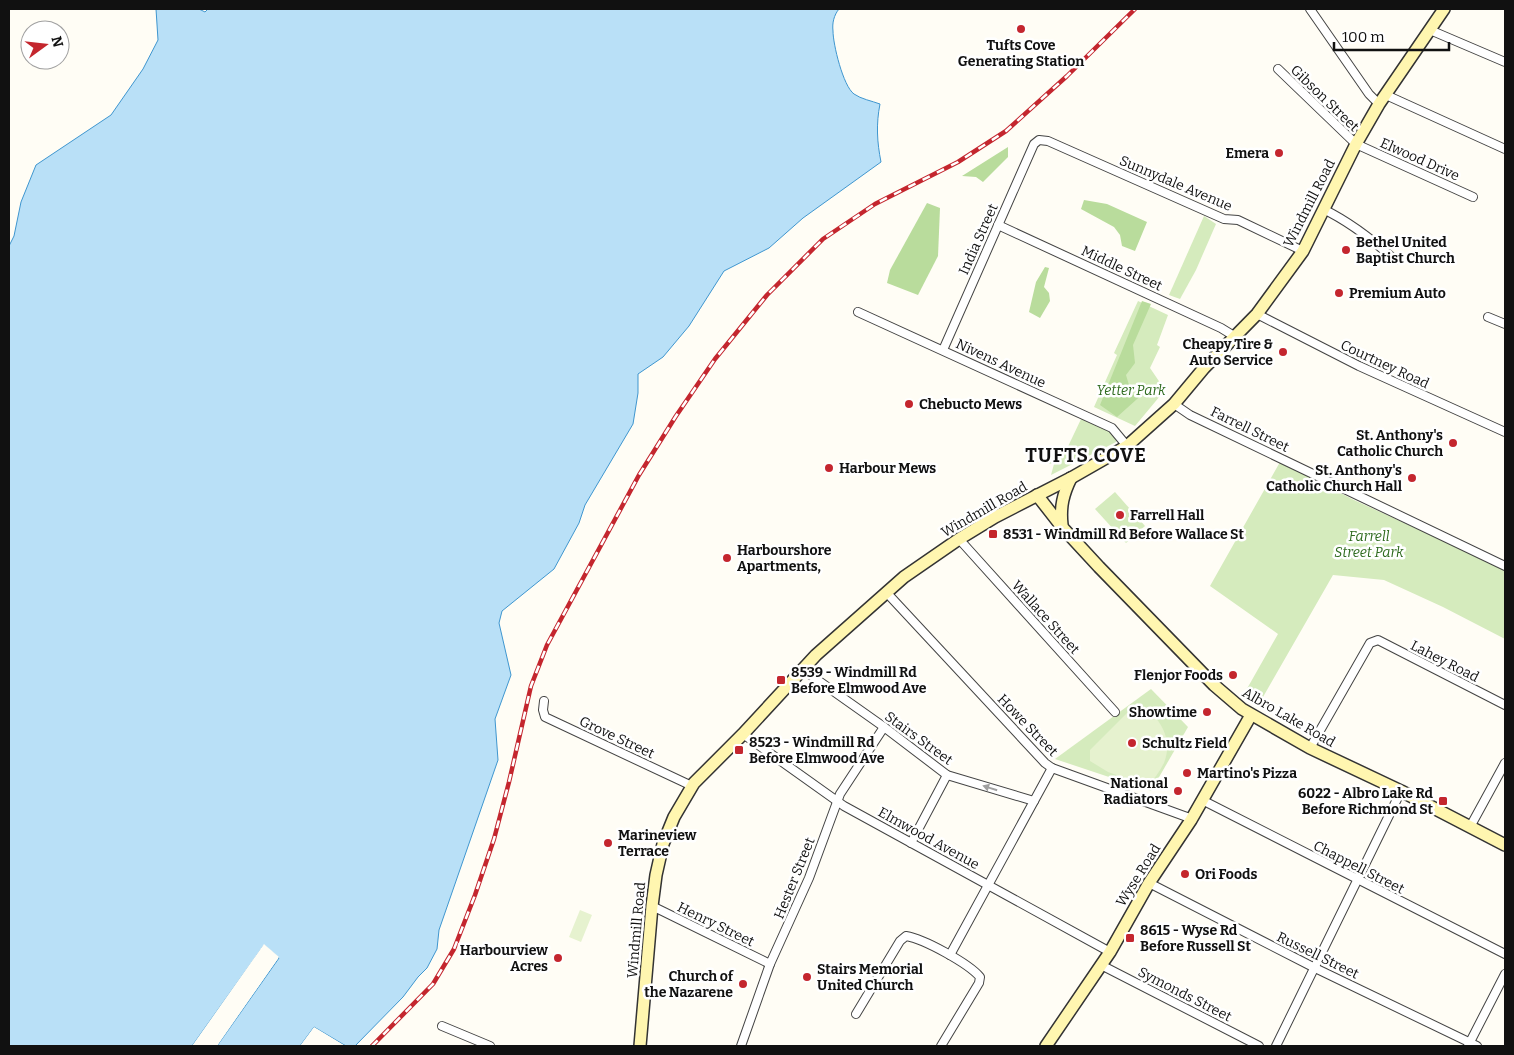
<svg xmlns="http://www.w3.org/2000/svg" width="1514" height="1055" viewBox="0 0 1514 1055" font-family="Bitter,serif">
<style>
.green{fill:#d5ebbd}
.forest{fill:#b9dc9c}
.pitch{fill:#e6f2cf}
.water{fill:#b9e0f7;stroke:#3f96cf}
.pier{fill:#fffdf5}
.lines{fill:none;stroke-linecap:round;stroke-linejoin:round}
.street-casing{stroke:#444;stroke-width:10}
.secondary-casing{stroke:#333;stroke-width:14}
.street{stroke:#fff;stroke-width:8}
.secondary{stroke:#fff6b0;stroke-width:11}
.rail-casing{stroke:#c4262e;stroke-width:4.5}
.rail{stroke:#fff;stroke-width:2.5;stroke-dasharray:8;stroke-linecap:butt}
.oneway{fill:#a0a0a0}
.poi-dot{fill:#c4262e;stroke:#fff;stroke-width:2}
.labels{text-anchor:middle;stroke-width:5;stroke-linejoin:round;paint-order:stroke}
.poi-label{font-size:14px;font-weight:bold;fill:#111;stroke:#fff;text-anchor:start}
.street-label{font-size:14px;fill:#111;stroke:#fff}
.park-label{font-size:14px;font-style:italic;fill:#2f6b1f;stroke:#fff}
.district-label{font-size:19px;font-weight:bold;letter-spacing:1px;fill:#111;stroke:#fff}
</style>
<rect width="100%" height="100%" fill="#fffdf5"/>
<g class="green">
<path d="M 1204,216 L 1216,224 L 1196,270 L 1180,299 L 1169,295 Z"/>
<path d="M 1138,301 L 1168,315 L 1157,345 L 1160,347 L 1150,368 L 1165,390 L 1135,426 L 1094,407 L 1117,355 L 1114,353 Z"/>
<path d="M 1082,417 L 1110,429 L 1117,437 L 1116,442 L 1051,475 L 1054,464 L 1045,463 L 1050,453 L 1063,457 Z"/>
<path d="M 1280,462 L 1354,500 L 1505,569 L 1505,639 L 1443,607 L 1384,580 L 1333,575 L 1259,704 L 1244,694 L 1278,634 L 1210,586 Z"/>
<path d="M 1115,492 L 1145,526 L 1126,543 L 1095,509 Z"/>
<path d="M 1151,689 L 1188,727 L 1151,791 L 1055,759 Z"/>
</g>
<g class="forest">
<path d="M 1008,147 L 1008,157 L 983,182 L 976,177 L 962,176 Z"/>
<path d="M 1084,200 L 1107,204 L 1147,222 L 1135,251 L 1122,246 L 1120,235 L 1114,227 L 1081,209 Z"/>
<path d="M 927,203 L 940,208 L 938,256 L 918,295 L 887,283 L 890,270 Z"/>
<path d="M 1045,267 L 1049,268 L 1044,287 L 1049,293 L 1050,301 L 1040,318 L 1029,312 L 1036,282 Z"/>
<path d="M 1142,301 L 1151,304 L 1133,345 L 1135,363 L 1126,375 L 1132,395 L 1146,391 L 1117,417 L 1100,405 Z"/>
</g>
<g class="pitch">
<path d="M 1137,703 C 1159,715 1174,738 1164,763 C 1160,771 1154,779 1148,786 L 1108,772 L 1090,761 L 1090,750 Z"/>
<path d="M 580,910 L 592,915 L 581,942 L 569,937 Z"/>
</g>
<path class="water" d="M 156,9 L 199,9 L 205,12 L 208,9 L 839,9 C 834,15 832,23 833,31 C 833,44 843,86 854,94 C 861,99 872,101 880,104 C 876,124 877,142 881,162 L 803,218 L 769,248 L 724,271 L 689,326 L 663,357 L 638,374 L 638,393 L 633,424 L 585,505 L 579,523 L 554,569 L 502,611 L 499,623 L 511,675 L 495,719 L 498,760 L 439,930 L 437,949 L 427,968 L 418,977 L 403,997 L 355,1046 L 346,1046 L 314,1027 L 300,1046 L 217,1046 L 279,958 L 264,945 L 192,1046 L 9,1046 L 9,246 L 14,236 L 21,202 L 36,165 L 111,115 L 143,69 L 158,40 Z"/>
<g class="pier">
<path d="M 264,944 L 279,957 L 217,1046 L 214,1046 L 276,958 L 264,948 L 195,1046 L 192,1046 Z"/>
<path d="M 314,1027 L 342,1044 L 346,1046 L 341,1046 L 315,1030 L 303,1046 L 300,1046 Z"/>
</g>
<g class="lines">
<g class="street-casing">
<g id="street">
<path d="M 1310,9 L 1369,94 L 1379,104"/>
<path d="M 1430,30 L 1505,62"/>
<path d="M 1278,69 L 1356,144 L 1473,197"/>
<path d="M 1386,95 L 1505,149"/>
<path d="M 1323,209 C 1350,222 1373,240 1395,260"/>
<path d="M 998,225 L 1221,328 L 1234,336"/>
<path d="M 858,312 L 1112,428 L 1127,446"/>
<path d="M 1257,314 L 1359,366 L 1505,432"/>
<path d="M 1488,317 L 1505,324"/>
<path d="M 943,350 L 1034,144 L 1039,140 L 1048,141 L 1224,219 L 1238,220 L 1303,251"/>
<path d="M 1174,404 L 1190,415 L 1505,566"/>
<path d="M 959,539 L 1115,712"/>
<path d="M 886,592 L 1045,763 L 1052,768 L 1187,817 L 1191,820"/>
<path d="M 802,669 L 884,727 L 947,775 L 1034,801"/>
<path d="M 544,701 L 543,710 L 545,717 L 692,786"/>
<path d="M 743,734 L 844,806 L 1110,952"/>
<path d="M 1310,748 L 1370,643 L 1378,640 L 1505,705"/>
<path d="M 1202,800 L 1505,954"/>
<path d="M 1470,827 L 1505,763"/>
<path d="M 911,843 L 947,775"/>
<path d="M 1149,883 L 1315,968 L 1477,1046"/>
<path d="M 652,906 L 770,964"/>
<path d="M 950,955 L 1052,768"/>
<path d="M 1101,965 L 1259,1046"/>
<path d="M 856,1014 L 900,941 L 906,936 C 924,939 968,963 980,977 L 979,983 L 941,1046"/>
<path d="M 442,1026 L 490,1046"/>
<path d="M 741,1046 L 770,964 L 809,878 L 840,794 L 884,727"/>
<path d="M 1276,1046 L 1401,791"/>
<path d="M 1468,1046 L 1505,974"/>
</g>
</g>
<g class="secondary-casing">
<g id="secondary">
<path d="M 1037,495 L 1062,527 L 1099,567 L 1214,685 L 1242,709 L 1310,748 L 1401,791 L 1505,845"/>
<path d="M 1062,525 C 1060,507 1063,494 1071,478"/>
<path d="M 640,1046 L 652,906 L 656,875 L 663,844 L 674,817 L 694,783 L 743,734 L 816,655 L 904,577 L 959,539 L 995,517 L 1071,478 L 1127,446 L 1174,404 L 1204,368 L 1257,314 L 1303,251 L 1356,144 L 1379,104 L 1444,9"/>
<path d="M 1046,1046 L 1110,952 L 1149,883 L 1191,820 L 1251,715"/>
</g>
</g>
<use href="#street" class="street"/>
<use href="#secondary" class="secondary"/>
<g class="rail-casing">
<path id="rail" d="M 372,1046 L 433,984 L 454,949 L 475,895 L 494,839 L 509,782 L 531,686 L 547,645 L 639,475 L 676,416 L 715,359 L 767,295 L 823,239 L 875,204 L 958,162 L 1006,131 L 1067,76 L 1135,9"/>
</g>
<use href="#rail" class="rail"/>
</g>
<defs><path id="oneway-solid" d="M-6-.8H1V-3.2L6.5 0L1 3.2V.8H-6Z" transform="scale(1.25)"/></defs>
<use class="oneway" href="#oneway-solid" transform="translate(990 788) rotate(-163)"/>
<g class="poi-dot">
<circle cx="1021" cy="29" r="5"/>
<circle cx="1279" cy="153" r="5"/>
<circle cx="1346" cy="250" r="5"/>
<circle cx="1339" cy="293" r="5"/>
<circle cx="1283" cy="352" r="5"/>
<circle cx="909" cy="404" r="5"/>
<circle cx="1453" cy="443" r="5"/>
<circle cx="829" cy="468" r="5"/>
<circle cx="1412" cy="478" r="5"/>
<circle cx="1120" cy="515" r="5"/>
<rect x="988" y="529" width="10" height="10" rx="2.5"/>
<circle cx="727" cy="558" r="5"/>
<circle cx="1233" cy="675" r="5"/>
<rect x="776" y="675" width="10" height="10" rx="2.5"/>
<circle cx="1207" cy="712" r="5"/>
<circle cx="1132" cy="743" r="5"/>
<rect x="734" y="745" width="10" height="10" rx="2.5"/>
<circle cx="1187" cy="773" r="5"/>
<circle cx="1178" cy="791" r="5"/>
<rect x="1438" y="796" width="10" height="10" rx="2.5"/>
<circle cx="608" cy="843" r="5"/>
<circle cx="1185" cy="874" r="5"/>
<rect x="1125" y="933" width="10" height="10" rx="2.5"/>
<circle cx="558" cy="958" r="5"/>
<circle cx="807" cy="977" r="5"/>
<circle cx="743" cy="984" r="5"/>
</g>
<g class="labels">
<g class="poi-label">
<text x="1021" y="50" text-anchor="middle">Tufts Cove<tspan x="1021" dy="16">Generating Station</tspan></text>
<text x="1269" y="158" text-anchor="end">Emera</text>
<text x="1356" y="247">Bethel United<tspan x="1356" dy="16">Baptist Church</tspan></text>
<text x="1349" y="298">Premium Auto</text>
<text x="1273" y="349" text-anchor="end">Cheapy Tire &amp;<tspan x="1273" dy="16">Auto Service</tspan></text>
<text x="919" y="409">Chebucto Mews</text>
<text x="1443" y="440" text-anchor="end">St. Anthony's<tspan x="1443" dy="16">Catholic Church</tspan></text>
<text x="839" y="473">Harbour Mews</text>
<text x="1402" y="475" text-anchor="end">St. Anthony's<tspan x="1402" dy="16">Catholic Church Hall</tspan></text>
<text x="1130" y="520">Farrell Hall</text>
<text x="1003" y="539">8531 - Windmill Rd Before Wallace St</text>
<text x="737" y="555">Harbourshore<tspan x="737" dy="16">Apartments,</tspan></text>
<text x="791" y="677">8539 - Windmill Rd<tspan x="791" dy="16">Before Elmwood Ave</tspan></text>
<text x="1223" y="680" text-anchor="end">Flenjor Foods</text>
<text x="1197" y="717" text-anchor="end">Showtime</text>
<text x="749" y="747">8523 - Windmill Rd<tspan x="749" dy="16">Before Elmwood Ave</tspan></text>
<text x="1142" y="748">Schultz Field</text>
<text x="1197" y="778">Martino's Pizza</text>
<text x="1168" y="788" text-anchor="end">National<tspan x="1168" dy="16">Radiators</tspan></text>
<text x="1433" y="798" text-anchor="end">6022 - Albro Lake Rd<tspan x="1433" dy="16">Before Richmond St</tspan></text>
<text x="618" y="840">Marineview<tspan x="618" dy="16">Terrace</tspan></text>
<text x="1195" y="879">Ori Foods</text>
<text x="1140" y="935">8615 - Wyse Rd<tspan x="1140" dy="16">Before Russell St</tspan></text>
<text x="548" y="955" text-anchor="end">Harbourview<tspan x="548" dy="16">Acres</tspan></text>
<text x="817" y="974">Stairs Memorial<tspan x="817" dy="16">United Church</tspan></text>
<text x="733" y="981" text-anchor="end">Church of<tspan x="733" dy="16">the Nazarene</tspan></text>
</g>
<g class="street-label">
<text transform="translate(1325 98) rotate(44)" y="5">Gibson Street</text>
<text transform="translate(1420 159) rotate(24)" y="5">Elwood Drive</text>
<text transform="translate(1176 183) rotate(23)" y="5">Sunnydale Avenue</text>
<text transform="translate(1309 203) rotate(-63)" y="5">Windmill Road</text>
<text transform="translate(978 239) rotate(-66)" y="5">India Street</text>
<text transform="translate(1122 268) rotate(25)" y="5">Middle Street</text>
<text transform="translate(1001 363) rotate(25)" y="5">Nivens Avenue</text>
<text transform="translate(1385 364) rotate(25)" y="5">Courtney Road</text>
<text transform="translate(1250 429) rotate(26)" y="5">Farrell Street</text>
<text transform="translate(984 509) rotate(-30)" y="5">Windmill Road</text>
<text transform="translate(1046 617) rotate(48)" y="5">Wallace Street</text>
<text transform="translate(1445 661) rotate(27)" y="5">Lahey Road</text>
<text transform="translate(1289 717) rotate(30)" y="5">Albro Lake Road</text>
<text transform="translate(1028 725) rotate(46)" y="5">Howe Street</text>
<text transform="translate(617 737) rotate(25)" y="5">Grove Street</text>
<text transform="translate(919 738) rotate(36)" y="5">Stairs Street</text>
<text transform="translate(929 838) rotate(29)" y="5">Elmwood Avenue</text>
<text transform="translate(1359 867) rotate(27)" y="5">Chappell Street</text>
<text transform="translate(1138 875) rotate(-58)" y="5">Wyse Road</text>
<text transform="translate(794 878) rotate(-68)" y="5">Hester Street</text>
<text transform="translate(716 924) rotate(26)" y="5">Henry Street</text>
<text transform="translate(636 930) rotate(-85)" y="5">Windmill Road</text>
<text transform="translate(1318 955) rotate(26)" y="5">Russell Street</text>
<text transform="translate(1185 994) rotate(27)" y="5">Symonds Street</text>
</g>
<g class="park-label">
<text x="1131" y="395">Yetter Park</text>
<text x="1369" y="541">Farrell<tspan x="1369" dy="16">Street Park</tspan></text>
</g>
<g class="district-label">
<text x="1086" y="462">TUFTS COVE</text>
</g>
</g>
<rect width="1514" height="1055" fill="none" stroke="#111111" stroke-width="20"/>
<g transform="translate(45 45) rotate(75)"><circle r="24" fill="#ffffff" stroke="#a0a0a0"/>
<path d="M0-4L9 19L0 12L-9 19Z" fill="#c4262e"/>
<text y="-8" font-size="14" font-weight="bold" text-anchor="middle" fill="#111111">N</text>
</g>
<path d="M1334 42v8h115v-8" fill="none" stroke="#111111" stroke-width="2.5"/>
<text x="1342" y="42" font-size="15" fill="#111111" stroke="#ffffff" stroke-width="4" paint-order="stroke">100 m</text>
</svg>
